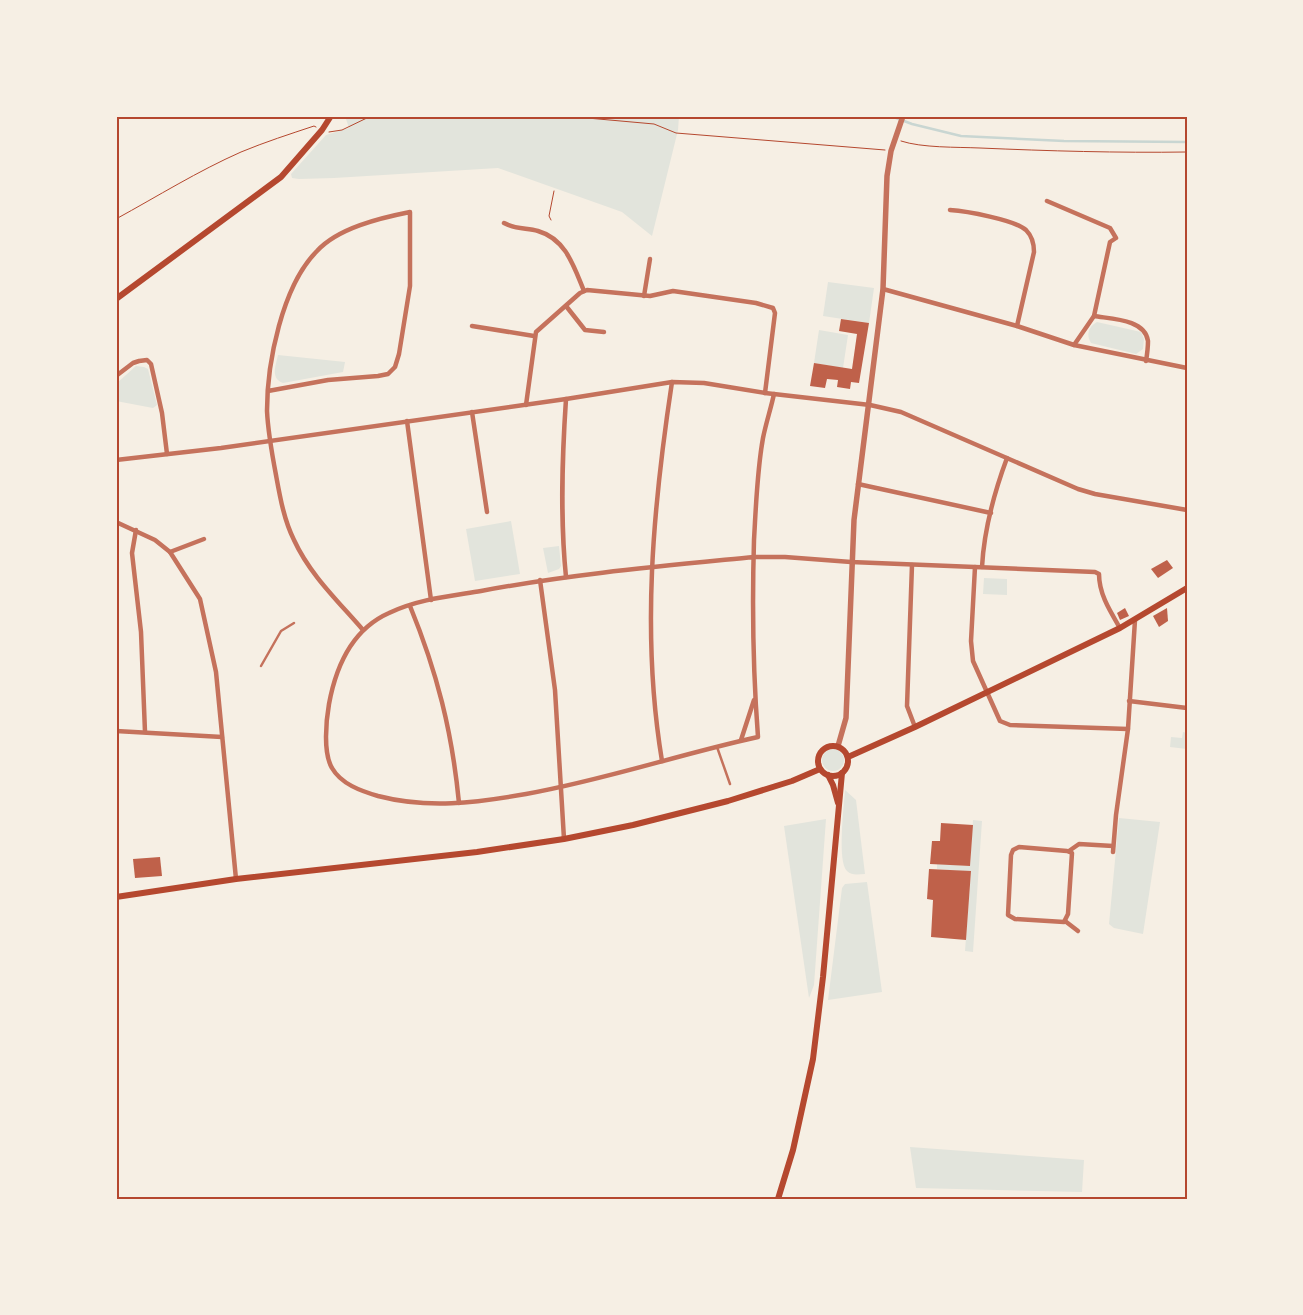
<svg xmlns="http://www.w3.org/2000/svg" width="1303" height="1315" viewBox="0 0 1303 1315" font-family="'Exo 2',sans-serif">
<style>
.green{fill:#e2e4dc}
.lines{fill:none;stroke-linecap:round;stroke-linejoin:round}
.stream{stroke:#c9d6d2;stroke-width:2.5}
.building{fill:#bf614a}
.path{stroke:#b5482f;stroke-width:1}
.service{stroke:#c5725c;stroke-width:2.5}
.minor{stroke:#c5725c;stroke-width:4.5}
.tertiary{stroke:#c5725c;stroke-width:5.5}
.secondary{stroke:#b5482f;stroke-width:6}
.neatline{fill:none;stroke:#b5482f;stroke-width:2}
</style>
<rect width="100%" height="100%" fill="#f6efe4"/>
<g class="green">
<path d="M 345,116 L 679,116 L 678,130 L 652,236 L 622,212 L 498,168 L 334,178 L 299,179 L 292,178 L 291,174 L 326,135 L 349,128 Z"/>
<path d="M 828,282 L 874,288 L 869,323 L 823,316 Z"/>
<path d="M 1097,322 L 1141,332 L 1144,339 L 1143,349 L 1136,354 L 1091,343 C 1086,335 1088,327 1097,322 Z"/>
<path d="M 819,330 L 848,335 L 843,368 L 814,363 Z"/>
<path d="M 278,355 L 345,362 L 343,372 L 283,383 C 270,378 276,365 278,355 Z"/>
<path d="M 136,366 L 144,367 L 148,369 L 157,405 L 153,408 L 116,401 L 116,384 Z"/>
<path d="M 511,521 L 520,574 L 475,581 L 466,529 Z"/>
<path d="M 559,546 L 561,566 L 559,569 L 548,573 L 543,548 Z"/>
<path d="M 984,578 L 1007,579 L 1007,595 L 983,594 Z"/>
<path d="M 1183,732 L 1187,733 L 1187,749 L 1170,747 L 1171,737 L 1182,738 Z"/>
<circle cx="833" cy="760" r="11"/>
<path d="M 845,790 L 856,800 L 865,874 C 859,874 852,876 847,871 C 837,862 844,805 845,790 Z"/>
<path d="M 1119,818 L 1160,822 L 1143,934 L 1114,928 L 1109,924 Z"/>
<path d="M 826,819 L 814,985 L 809,998 L 784,826 Z"/>
<path d="M 973,820 L 982,821 L 973,952 L 965,951 L 971,872 L 937,869 L 937,864 L 970,866 Z"/>
<path d="M 867,882 L 882,992 L 828,1000 L 842,888 L 845,884 Z"/>
<path d="M 910,1147 L 1084,1160 L 1082,1192 L 916,1188 Z"/>
</g>
<g class="lines">
<path class="stream" d="M 891,116 L 912,124 L 961,136 L 1064,141 L 1187,142"/>
</g>
<g class="building">
<path d="M 841,319 L 869,323 L 859,383 L 851,382 L 850,389 L 837,387 L 838,380 L 827,379 L 825,388 L 810,386 L 814,363 L 852,369 L 857,334 L 839,331 Z"/>
<path d="M 1167,560 L 1173,568 L 1158,578 L 1151,569 Z"/>
<path d="M 1125,608 L 1129,616 L 1120,620 L 1117,613 Z"/>
<path d="M 1167,608 L 1168,621 L 1159,627 L 1153,616 Z"/>
<path d="M 941,823 L 973,825 L 970,866 L 930,864 L 932,841 L 940,841 Z"/>
<path d="M 160,857 L 162,876 L 135,878 L 133,859 Z"/>
<path d="M 929,869 L 971,871 L 966,940 L 931,937 L 933,900 L 927,899 Z"/>
</g>
<g class="lines">
<g class="path">
<path d="M 565,116 L 654,124 L 676,133 L 885,150"/>
<path d="M 329,132 L 342,130 L 371,116"/>
<path d="M 901,141 C 922,148 957,147 980,148 C 1049,151 1118,153 1187,152"/>
<path d="M 116,219 C 158,196 198,171 241,152 C 265,142 290,134 314,126 L 316,127"/>
<path d="M 551,220 L 549,216 L 554,191"/>
</g>
<g class="service">
<path d="M 261,666 L 281,631 L 294,623"/>
<path d="M 717,747 L 730,784"/>
</g>
<g class="minor">
<path d="M 1047,201 L 1110,228 L 1116,238 L 1110,242 L 1094,316 L 1074,345"/>
<path d="M 950,210 C 966,211 1015,220 1026,230 C 1032,236 1034,243 1034,252 L 1017,326"/>
<path d="M 504,223 C 515,229 526,228 538,231 C 566,239 574,267 584,291"/>
<path d="M 883,289 L 1017,326 L 1074,345 L 1187,368"/>
<path d="M 644,296 L 650,259"/>
<path d="M 566,306 L 585,330 L 604,332"/>
<path d="M 1094,316 C 1111,319 1145,319 1148,341 C 1148,348 1147,355 1146,361"/>
<path d="M 472,326 L 534,336"/>
<path d="M 116,376 L 133,363 L 139,361 L 147,360 L 151,364 L 162,413 L 167,454"/>
<path d="M 268,391 L 328,380 L 378,376 L 388,374 L 395,367 L 399,354 L 410,286 L 410,212 C 380,218 338,228 317,251 C 282,286 267,363 267,411 C 268,432 272,454 276,475 C 280,497 284,520 294,540 C 310,575 339,602 363,630"/>
<path d="M 774,394 C 771,408 766,423 763,438 C 757,471 756,506 754,540 C 752,606 753,671 758,737 C 680,754 605,780 526,794 C 475,803 428,809 378,796 C 361,791 341,784 332,768 C 323,753 326,721 329,704 C 336,666 353,629 389,613 C 418,599 451,596 481,591 C 571,574 663,566 754,557 L 785,557 L 851,562 L 1095,572 L 1099,574 C 1099,594 1110,611 1120,628"/>
<path d="M 526,405 L 536,332 L 580,293 L 587,290 L 650,296 L 673,291 L 756,303 L 773,308 L 775,313 L 765,393"/>
<path d="M 472,412 L 487,512"/>
<path d="M 407,421 L 431,600"/>
<path d="M 116,460 L 221,448 L 566,399 L 672,382 L 704,383 L 765,393 L 870,405 L 901,412 L 1078,489 L 1095,494 L 1187,510"/>
<path d="M 858,484 L 991,513"/>
<path d="M 116,522 L 155,540 L 170,552 L 200,599 L 216,672 L 236,879"/>
<path d="M 136,530 L 132,553 L 141,632 L 145,732"/>
<path d="M 170,552 L 204,539"/>
<path d="M 912,565 L 907,706 L 915,727"/>
<path d="M 975,567 L 971,641 L 973,661 L 1000,721 L 1010,725 L 1128,729"/>
<path d="M 982,567 C 984,530 994,493 1007,458"/>
<path d="M 566,577 C 560,517 562,459 566,399"/>
<path d="M 540,580 L 555,690 L 564,839"/>
<path d="M 410,606 C 437,672 452,731 459,803"/>
<path d="M 1129,701 L 1187,708"/>
<path d="M 116,731 L 222,737"/>
<path d="M 741,740 L 754,700"/>
<path d="M 662,761 C 641,635 653,507 672,382"/>
<path d="M 1019,847 L 1067,851 L 1072,853 L 1068,914 L 1064,922 L 1015,919 L 1008,915 L 1011,855 L 1013,850 Z"/>
<path d="M 1069,851 L 1079,844 L 1113,846"/>
<path d="M 1113,852 L 1116,815 L 1128,729 L 1135,620"/>
<path d="M 1065,921 L 1078,931"/>
</g>
<path class="tertiary" d="M 838,746 L 846,718 L 854,520 L 883,289 L 887,176 L 891,151 L 903,116"/>
<g class="secondary">
<path d="M 116,299 L 281,177 L 322,130 L 331,116"/>
<circle cx="833" cy="761" r="15"/>
<path d="M 848,757 L 915,727 L 1120,628 L 1187,588"/>
<path d="M 828,775 L 833,785 L 838,803"/>
<path d="M 116,897 L 236,879 L 477,852 L 564,839 L 633,825 L 728,801 L 792,781 L 820,769"/>
<path d="M 778,1199 L 793,1150 L 813,1059 L 823,977 L 842,773"/>
</g>
</g>
<rect width="1303" height="1315" fill="none" stroke="#f6efe4" stroke-width="235"/>
<rect x="118" y="118" width="1068" height="1080" class="neatline"/>
</svg>
